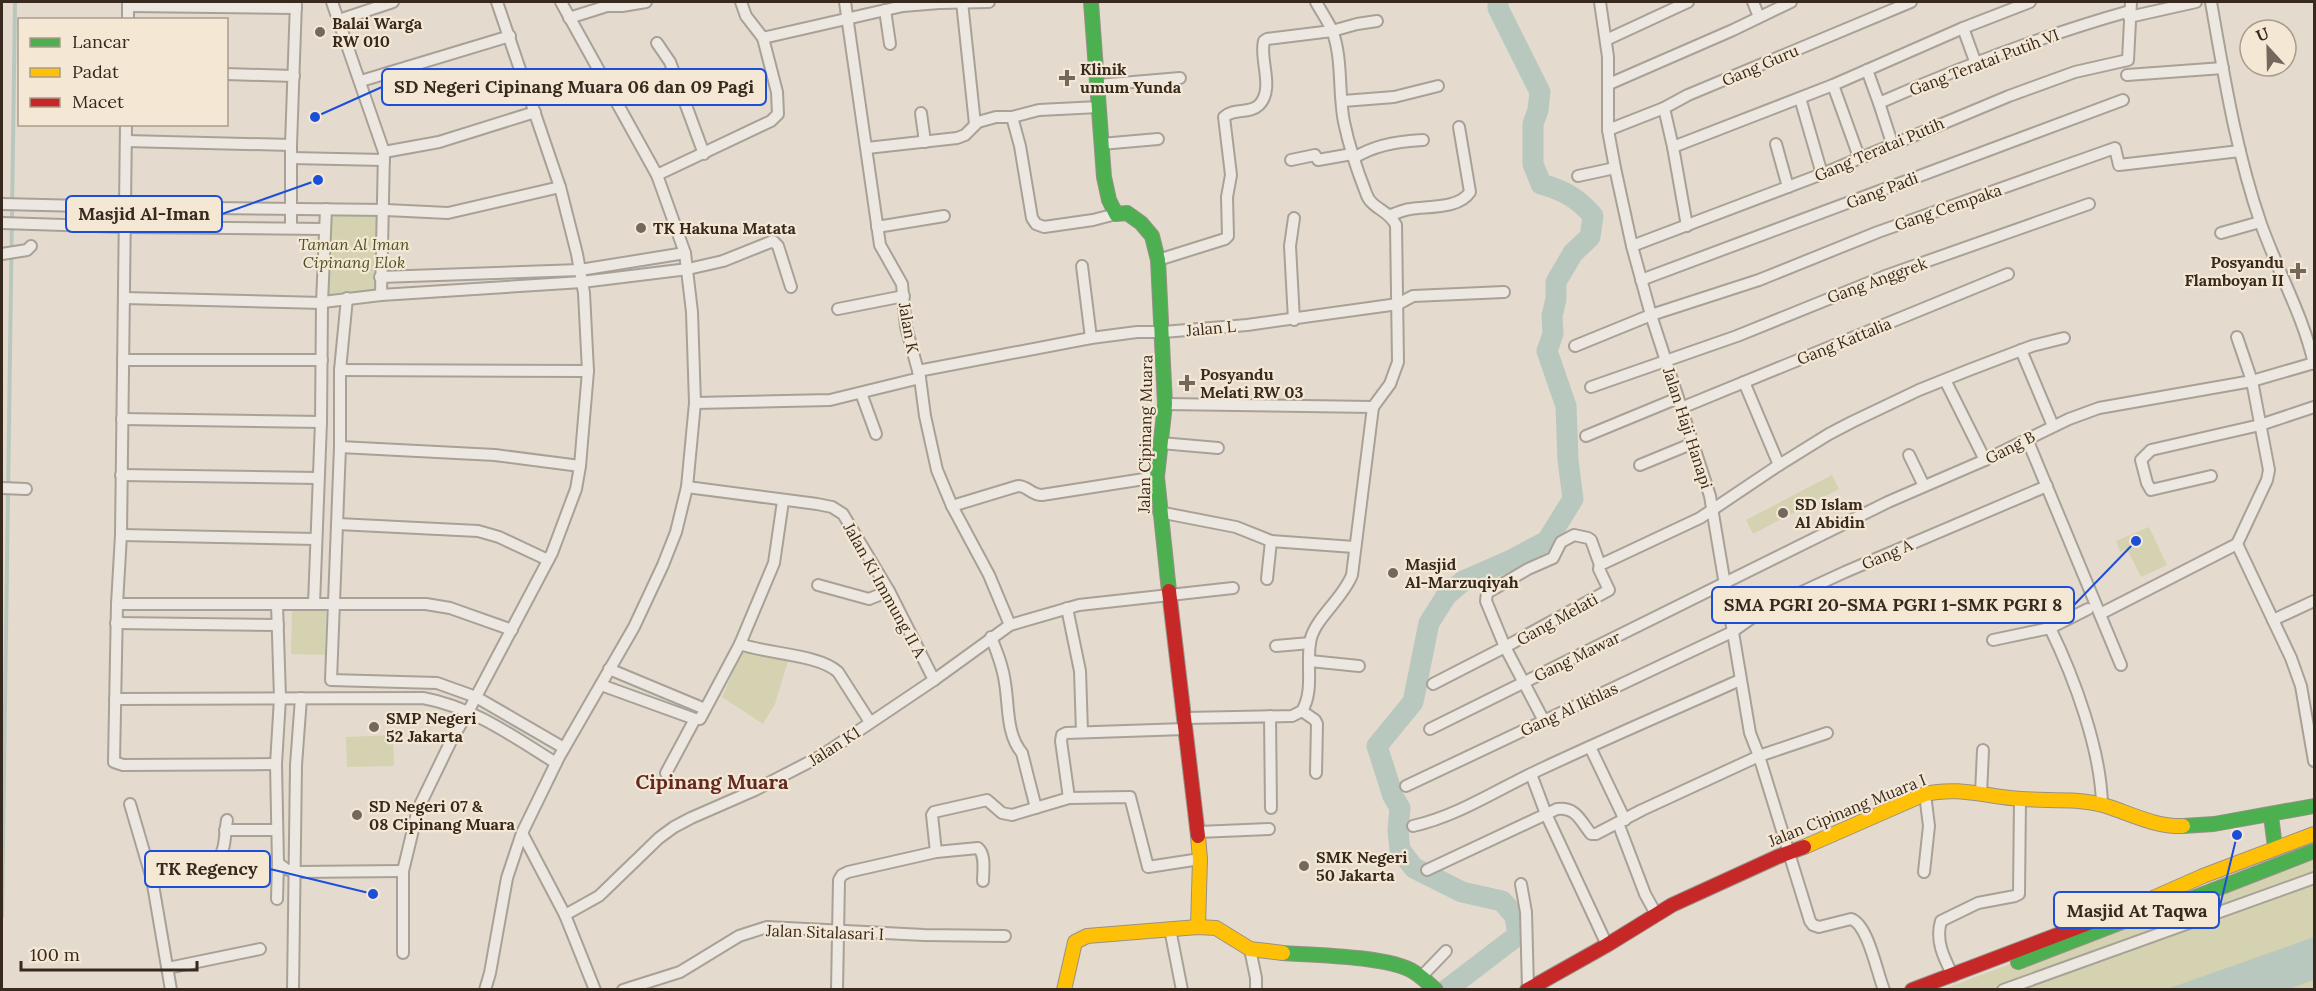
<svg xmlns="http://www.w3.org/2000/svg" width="2316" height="991" viewBox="0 0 2316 991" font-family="Lora,serif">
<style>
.green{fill:#d5d2b1}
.water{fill:#b9c8be}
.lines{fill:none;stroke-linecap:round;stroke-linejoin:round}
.stream{stroke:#b9c8be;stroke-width:4}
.river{stroke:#b9c8be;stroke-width:21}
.street-casing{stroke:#a9a197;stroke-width:14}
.fast-casing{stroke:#999087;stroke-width:16}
.slow-casing{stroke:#999087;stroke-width:16}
.jam-casing{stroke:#999087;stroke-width:16}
.street{stroke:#ece7e0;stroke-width:10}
.fast{stroke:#4caf50;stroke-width:14}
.slow{stroke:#ffc107;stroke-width:14}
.jam{stroke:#c62828;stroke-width:14}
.poi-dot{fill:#74675c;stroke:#f4e8d5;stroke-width:2}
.labels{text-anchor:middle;stroke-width:4.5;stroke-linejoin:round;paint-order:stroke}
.poi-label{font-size:16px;font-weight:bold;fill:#38291f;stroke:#f4e8d5;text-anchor:start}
.street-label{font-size:16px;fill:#38291f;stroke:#f4e8d5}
.park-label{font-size:16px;font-style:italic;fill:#4c5327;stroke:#f4e8d5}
.quarter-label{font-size:20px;font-weight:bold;fill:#632821;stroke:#f4e8d5}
.leader{fill:none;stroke:#1d4ed8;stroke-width:2}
.callout-dot{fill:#1d4ed8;stroke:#f4e8d5;stroke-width:2}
.callout{fill:#f4e8d5;stroke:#1d4ed8;stroke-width:2}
.callout-label{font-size:18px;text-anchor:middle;font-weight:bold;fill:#38291f}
</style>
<rect width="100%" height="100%" fill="#e4dbce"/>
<g class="green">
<path d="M 327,212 L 384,212 L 379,295 L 324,299 Z"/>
<path d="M 1832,475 L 1839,489 L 1753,534 L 1746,520 Z"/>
<path d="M 2149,527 L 2167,565 L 2141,577 L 2127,549 L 2120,552 L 2116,541 Z"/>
<path d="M 292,610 L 326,611 L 325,655 L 291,654 Z"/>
<path d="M 743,650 L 788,661 L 775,704 L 763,724 L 722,697 Z"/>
<path d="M 393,735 L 394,766 L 347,767 L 346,737 Z"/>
<path d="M 2314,851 L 2314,989 L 1941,990 Z"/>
</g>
<path class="water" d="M 2314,937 L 2314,980 L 2289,989 L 2167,989 Z"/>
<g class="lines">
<path class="stream" d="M 2,917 L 15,2"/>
<path class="river" d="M 1446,990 L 1518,935 L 1515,916 L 1502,901 L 1462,892 L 1414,868 L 1400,850 L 1398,830 L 1400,808 L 1393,796 L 1377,746 L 1413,702 L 1429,623 L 1446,596 L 1463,581 L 1511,560 L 1547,541 L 1573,499 L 1568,460 L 1566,406 L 1547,351 L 1553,334 L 1552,316 L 1556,299 L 1556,282 L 1573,253 L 1590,237 L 1593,216 C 1578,198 1563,190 1541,184 L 1533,164 L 1533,124 L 1538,110 L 1540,92 L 1498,8 L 1498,2"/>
<g class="street-casing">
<g id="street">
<path d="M 332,2 L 384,152 L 381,295"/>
<path d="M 741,2 L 746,16 L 763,38"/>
<path d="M 845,2 L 880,245 L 902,284 L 906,327 L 920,378 L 925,416 L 937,470 L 952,506 L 989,575 L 1010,625"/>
<path d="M 962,2 L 975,124"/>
<path d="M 1600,2 L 1608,57 L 1608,130 L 1615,168 L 1632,246 L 1651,315 L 1710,496 L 1750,733 L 1759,756 L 1810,921 L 1813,925 L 1819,927 L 1851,919 C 1868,924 1877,973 1884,990"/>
<path d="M 1753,2 L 1759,17"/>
<path d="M 2211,2 C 2224,76 2236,152 2261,224 C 2278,272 2303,315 2314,364"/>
<path d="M 128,6 L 296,8"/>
<path d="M 885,10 L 890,44"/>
<path d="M 2129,17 L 2196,2"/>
<path d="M 569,18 L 607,6 L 622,6 L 646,2"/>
<path d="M 128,20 L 128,2"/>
<path d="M 339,20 L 393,2"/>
<path d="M 1963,28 L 1975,61"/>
<path d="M 763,38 L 903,6 L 939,3 L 989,2"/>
<path d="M 1606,40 L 1688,2"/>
<path d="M 657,43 L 670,62 L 704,154"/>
<path d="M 1867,70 L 1879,103"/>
<path d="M 226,74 L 294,76"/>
<path d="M 2127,75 L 2223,68"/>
<path d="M 361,81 L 510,36"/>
<path d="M 1609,84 L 1733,30 L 1791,2"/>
<path d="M 1098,85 L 1180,78"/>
<path d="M 1833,85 L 1859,157"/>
<path d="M 1800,98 L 1822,174"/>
<path d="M 1343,101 L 1394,97 L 1438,86"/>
<path d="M 1664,108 L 1673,147 L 1833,85 L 1963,28 L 2030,2"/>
<path d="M 921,113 L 925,142"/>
<path d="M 1012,117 L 1020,146 L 1032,218 L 1036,224 L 1044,227 L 1093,220 L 1116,214"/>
<path d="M 126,124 L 121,535 L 117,604 L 114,762 L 123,765 L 276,764"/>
<path d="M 1608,130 L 1664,108 L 1688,95 L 1911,2"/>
<path d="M 126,141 L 291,145"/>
<path d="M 1892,143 L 1879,103 C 1961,67 2044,35 2130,11"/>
<path d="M 1101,144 L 1158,139"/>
<path d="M 1776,144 L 1788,187"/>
<path d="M 1673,147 L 1687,226"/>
<path d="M 867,148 L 957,138 L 965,135 L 978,122 L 996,117 L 1012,117 L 1039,110 L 1099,107"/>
<path d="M 384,152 L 439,142 L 535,112"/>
<path d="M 291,158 L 384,160"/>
<path d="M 1354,158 C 1374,145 1399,141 1423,140"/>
<path d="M 1291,160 L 1315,155 L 1318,160 L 1352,154"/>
<path d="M 657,175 L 771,121 L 778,114 L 777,92 L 763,38"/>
<path d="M 1578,176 L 1615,168"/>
<path d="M 2,204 L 125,207 L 386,210 L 448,213 L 560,187"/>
<path d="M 1391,215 C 1397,213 1403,210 1410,209 C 1428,206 1459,209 1470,192 L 1459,127"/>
<path d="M 1294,218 L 1290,246 L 1294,320"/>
<path d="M 2,223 L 125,227 L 324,229"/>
<path d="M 877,227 L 944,216"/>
<path d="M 291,228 L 291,145 L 296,2"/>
<path d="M 2221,233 L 2260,222"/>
<path d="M 1632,246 L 1822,174 L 2009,96 L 2075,72 L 2128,60 L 2131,2"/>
<path d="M 2,254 L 27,250 L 31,246"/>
<path d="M 1158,260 L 1225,239 L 1228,236 L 1227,197 L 1231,175 L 1224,117 C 1233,108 1250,114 1259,105 C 1275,89 1259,59 1264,41 L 1267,39 L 1332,31 L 1357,24 L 1377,21"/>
<path d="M 1082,266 L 1091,338"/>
<path d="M 380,277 L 580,270 L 685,253"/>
<path d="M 1641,280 L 2123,100"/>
<path d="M 124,298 L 322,303"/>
<path d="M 347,298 L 340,370 L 340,447 L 331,680 L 437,683 L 476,697 L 564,748"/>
<path d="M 323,302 L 381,295 L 582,282 L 688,269 L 723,261 L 773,241 L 778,246 L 791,287"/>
<path d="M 322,303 L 326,209"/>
<path d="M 838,309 L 904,296"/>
<path d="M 2237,337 L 2252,381 L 2269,470 L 2267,480 L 2237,544 L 2291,658 L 2301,686 L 2314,761"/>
<path d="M 1575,346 L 1651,315 L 1759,280 L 1878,232 L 2115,148 L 2119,165 L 2240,151"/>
<path d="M 2021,350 L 2053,426"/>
<path d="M 123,360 L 322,360"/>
<path d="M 340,370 L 588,371"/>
<path d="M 918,371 L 1091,338 L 1137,332 L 1163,332 L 1247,325 L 1398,304 L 1413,296 L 1504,292"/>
<path d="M 1945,380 L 1985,460"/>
<path d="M 1744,382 L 1779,465"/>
<path d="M 1591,387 L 1737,336 L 1888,275 L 2089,204"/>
<path d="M 861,393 L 876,434"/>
<path d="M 695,403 L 830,400 L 920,378"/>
<path d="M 1165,404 L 1373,407"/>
<path d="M 1681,408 L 2008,274"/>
<path d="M 122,419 L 321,422"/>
<path d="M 1586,436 L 1678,398"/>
<path d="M 2027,439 L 2121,665"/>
<path d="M 1161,443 L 1218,448"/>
<path d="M 340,447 L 495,455 L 580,466"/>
<path d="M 1909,455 L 1924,486"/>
<path d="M 1640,465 L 1691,444"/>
<path d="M 121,475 L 317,478"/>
<path d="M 2211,476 L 2151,490 L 2147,483 L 2141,460 L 2151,450 L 2260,425 L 2314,407"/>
<path d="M 687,487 L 817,504 L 832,507 L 843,514 L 889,591 L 934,680"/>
<path d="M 2,488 L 26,489"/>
<path d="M 952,506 L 1018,486 C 1028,486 1031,495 1042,495 L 1157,477"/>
<path d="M 1159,512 L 1236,527 L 1271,541 L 1354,547"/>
<path d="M 338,524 L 478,531 L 499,537 L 548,560"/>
<path d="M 121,535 L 316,539"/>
<path d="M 1267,579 L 1271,541"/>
<path d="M 818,585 L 869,599 L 889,591"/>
<path d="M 117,604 L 426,604 L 450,608 L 512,630"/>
<path d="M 277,604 L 280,698 L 276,764 L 278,863 L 286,869 L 296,872 L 403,871"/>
<path d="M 314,604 L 321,422 L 322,303"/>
<path d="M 1067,608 L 1080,671 L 1082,732"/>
<path d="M 2100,614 L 2237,544"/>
<path d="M 2273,620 L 2314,601"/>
<path d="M 116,623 L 278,625"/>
<path d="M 2050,628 L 2088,609"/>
<path d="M 991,637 C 997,652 1003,667 1005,683 C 1009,706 1006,734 1022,753 L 1036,808"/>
<path d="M 1993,640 L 2050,628 C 2074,677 2101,750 2102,805"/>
<path d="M 740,644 C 767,654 818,654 838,672 L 870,722"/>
<path d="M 1276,646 L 1310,643"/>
<path d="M 1310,661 L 1359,666"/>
<path d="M 609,669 L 705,709"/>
<path d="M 1433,684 L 1505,647 L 1609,590 L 1599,569 L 1600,565 L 1700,518 L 1779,465 L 1829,434 L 1852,422 L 1919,390 L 1969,370 L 2032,346 L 2064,338"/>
<path d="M 601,685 L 695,719 L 700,719 L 740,644 L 774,563 L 783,501"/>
<path d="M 115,699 L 423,698 C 473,707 514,737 556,763"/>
<path d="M 1302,711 L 1315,720 L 1317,724 L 1316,773"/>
<path d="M 1270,716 L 1271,808"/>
<path d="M 1185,718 L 1292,716 L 1302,711 C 1315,689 1305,661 1311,638 C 1317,617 1343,598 1352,575 L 1373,407 L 1390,384 L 1398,362 L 1396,225 C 1388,209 1371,209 1366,193 C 1357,170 1349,146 1344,122 C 1338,92 1343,59 1332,30 C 1327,20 1321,11 1316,2"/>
<path d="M 1544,721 L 1505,647 L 1486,601 L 1487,593 L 1528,569 L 1553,558 L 1561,542 L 1574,535 L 1588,538 L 1591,540 L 1600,565"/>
<path d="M 1430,729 L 1888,502 L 1985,460 L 2069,419 L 2099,408 L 2252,381 L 2314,363"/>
<path d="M 1590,747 L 1625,820"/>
<path d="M 666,773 L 695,719"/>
<path d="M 1531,774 L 1546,814 L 1607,945"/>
<path d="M 1406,786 L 1732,632 L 1763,610 L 1845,572 L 2047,486"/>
<path d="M 1981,794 L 1983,750"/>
<path d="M 1069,798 L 1061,741 L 1062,735 L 1066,733 L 1185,729"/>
<path d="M 130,804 L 152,879 L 171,990"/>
<path d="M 1618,823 L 1645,894 L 1656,914"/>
<path d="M 1413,826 C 1458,816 1498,789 1539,770 C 1605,739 1673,710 1740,680"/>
<path d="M 225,830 L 276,830"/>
<path d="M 1198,832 L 1269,829"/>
<path d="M 522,833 L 565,915 L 599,896 L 659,838 L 674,827 L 691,818 L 755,790 L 821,756 L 934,680 L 1010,625 L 1079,605 L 1233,588"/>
<path d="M 936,852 L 978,848 C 986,855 983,871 983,881"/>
<path d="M 1427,870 L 1557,809 C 1576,807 1580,820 1591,834 L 1596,834 L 1642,810 L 1759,756 L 1827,733"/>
<path d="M 1924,872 L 1929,826 L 1925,794"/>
<path d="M 152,879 L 213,864 C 227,853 224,837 227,820"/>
<path d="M 1521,884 L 1526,912 L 1528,989"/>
<path d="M 277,899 L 278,863"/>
<path d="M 565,915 L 595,990"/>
<path d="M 1170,929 L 1182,990"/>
<path d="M 1250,949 L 1256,978 L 1256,990"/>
<path d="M 403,953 L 403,871 L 418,809 L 451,741 L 469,710 L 552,553 L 576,489 L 580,466 L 588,371 L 584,293 L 577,254 L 560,187 L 497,2"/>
<path d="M 168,968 L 260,949"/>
<path d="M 1953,976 C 1944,958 1935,941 1941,921 L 1978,903 L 2015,896 L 2019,894 L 2020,799"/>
<path d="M 1421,977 L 1446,951"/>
<path d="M 293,990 L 296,765 L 301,698"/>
<path d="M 485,990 L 490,973 L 507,878 L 522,833 L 559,757 L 634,627 L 663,565 L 676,532 L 687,487 L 695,403 L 692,312 L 685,253 L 657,175 L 561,2"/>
<path d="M 623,990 L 680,972 L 739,936 L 767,927 L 924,935 L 1005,936"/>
<path d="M 837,990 L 839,880 L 842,875 L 848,872 L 936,852 L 932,815 L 934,812 L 987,800 L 1002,813 L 1012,815 L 1069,798 L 1130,797 L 1148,867 L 1200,859"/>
<path d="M 2003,990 L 2314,878"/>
</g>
</g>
<g class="fast-casing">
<g id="fast">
<path d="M 1091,2 L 1104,177 L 1109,200 L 1116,214 L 1127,213 L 1141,223 L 1152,236 L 1158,260 L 1165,404 L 1157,477 L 1169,591"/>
<path d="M 2271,816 L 2275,847"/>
<path d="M 2183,826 L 2214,824 L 2314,806"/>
<path d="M 1283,953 C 1314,955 1389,956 1414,972 C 1422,977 1429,984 1436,990"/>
<path d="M 2018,962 L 2171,903 L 2188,900 L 2314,851"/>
</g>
</g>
<g class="slow-casing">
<g id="slow">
<path d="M 1804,847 L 1925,794 C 1958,786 1988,797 2021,799 C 2048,801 2076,798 2103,805 C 2130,813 2154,827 2183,826"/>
<path d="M 2144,902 L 2203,876 L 2314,834"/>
<path d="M 1198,927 L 1200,859 L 1198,836"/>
<path d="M 1064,990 L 1075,942 L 1087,936 L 1198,927 L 1216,928 L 1250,949 L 1283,953"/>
</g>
</g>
<g class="jam-casing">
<g id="jam">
<path d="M 1169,591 L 1198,836"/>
<path d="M 1527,990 L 1607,945 L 1672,905 L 1777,857 L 1804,847"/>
<path d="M 1912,990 L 2144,902"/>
</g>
</g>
<use href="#street" class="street"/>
<use href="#fast" class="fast"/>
<use href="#slow" class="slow"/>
<use href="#jam" class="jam"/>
</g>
<g class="poi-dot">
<circle cx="320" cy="32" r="6"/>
<path d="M1064 69h6v6h6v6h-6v6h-6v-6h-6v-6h6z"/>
<circle cx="641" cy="228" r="6"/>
<path d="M2295 262h6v6h6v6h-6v6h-6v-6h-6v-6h6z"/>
<path d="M1184 374h6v6h6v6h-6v6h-6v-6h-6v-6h6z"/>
<circle cx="1783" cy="513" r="6"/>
<circle cx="1393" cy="573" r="6"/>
<circle cx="374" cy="727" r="6"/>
<circle cx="357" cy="815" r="6"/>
<circle cx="1304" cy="866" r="6"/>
</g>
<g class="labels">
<g class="poi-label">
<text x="332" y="29">Balai Warga<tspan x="332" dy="18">RW 010</tspan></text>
<text x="1080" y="75">Klinik<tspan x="1080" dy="18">umum Yunda</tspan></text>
<text x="653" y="234">TK Hakuna Matata</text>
<text x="2284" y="268" text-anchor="end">Posyandu<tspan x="2284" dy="18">Flamboyan II</tspan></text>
<text x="1200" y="380">Posyandu<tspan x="1200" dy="18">Melati RW 03</tspan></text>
<text x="1795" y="510">SD Islam<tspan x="1795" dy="18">Al Abidin</tspan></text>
<text x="1405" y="570">Masjid<tspan x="1405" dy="18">Al-Marzuqiyah</tspan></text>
<text x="386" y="724">SMP Negeri<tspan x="386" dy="18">52 Jakarta</tspan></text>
<text x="369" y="812">SD Negeri 07 &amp;<tspan x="369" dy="18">08 Cipinang Muara</tspan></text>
<text x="1316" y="863">SMK Negeri<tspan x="1316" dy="18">50 Jakarta</tspan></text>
</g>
<g class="street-label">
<text transform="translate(1984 62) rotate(-21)" y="6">Gang Teratai Putih VI</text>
<text transform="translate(1760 65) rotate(-23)" y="6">Gang Guru</text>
<text transform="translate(1879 149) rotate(-23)" y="6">Gang Teratai Putih</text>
<text transform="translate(1882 190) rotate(-21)" y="6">Gang Padi</text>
<text transform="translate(1948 207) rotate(-19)" y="6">Gang Cempaka</text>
<text transform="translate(1877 280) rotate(-20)" y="6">Gang Anggrek</text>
<text transform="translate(909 328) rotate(80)" y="6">Jalan K</text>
<text transform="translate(1211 328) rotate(-5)" y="6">Jalan L</text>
<text transform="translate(1844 341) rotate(-22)" y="6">Gang Kattalia</text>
<text transform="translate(1688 428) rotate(72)" y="6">Jalan Haji Hanapi</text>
<text transform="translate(1145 434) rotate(-89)" y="6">Jalan Cipinang Muara</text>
<text transform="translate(2010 447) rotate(-27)" y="6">Gang B</text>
<text transform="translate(1887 554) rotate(-23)" y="6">Gang A</text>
<text transform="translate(885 590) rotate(61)" y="6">Jalan Ki Immung II A</text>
<text transform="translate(1557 619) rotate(-29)" y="6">Gang Melati</text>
<text transform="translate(1577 656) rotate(-26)" y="6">Gang Mawar</text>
<text transform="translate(1569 709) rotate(-25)" y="6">Gang Al Ikhlas</text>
<text transform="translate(834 746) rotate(-33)" y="6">Jalan K1</text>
<text transform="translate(1847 810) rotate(-22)" y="6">Jalan Cipinang Muara I</text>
<text transform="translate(825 932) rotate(2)" y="6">Jalan Sitalasari I</text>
</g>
<g class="park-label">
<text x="354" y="250">Taman Al Iman<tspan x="354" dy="18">Cipinang Elok</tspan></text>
</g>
<g class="quarter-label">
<text x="712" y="789">Cipinang Muara</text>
</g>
</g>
<path class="leader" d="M315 117L382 87M318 180L222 214M2136 541L2074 605M373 894L270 869M2237 835L2219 910"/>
<g class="callout-dot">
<circle cx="315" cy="117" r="6"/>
<circle cx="318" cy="180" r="6"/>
<circle cx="2136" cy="541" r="6"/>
<circle cx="373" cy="894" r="6"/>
<circle cx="2237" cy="835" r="6"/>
</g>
<g class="callout">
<rect x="382" y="69" width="384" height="36" rx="6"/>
<rect x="66" y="196" width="156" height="36" rx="6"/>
<rect x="1712" y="587" width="362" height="36" rx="6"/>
<rect x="145" y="851" width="125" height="36" rx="6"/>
<rect x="2054" y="892" width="165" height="36" rx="6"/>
</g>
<g class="callout-label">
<text x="574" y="93">SD Negeri Cipinang Muara 06 dan 09 Pagi</text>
<text x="144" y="220">Masjid Al-Iman</text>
<text x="1893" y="611">SMA PGRI 20-SMA PGRI 1-SMK PGRI 8</text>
<text x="207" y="875">TK Regency</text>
<text x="2137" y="917">Masjid At Taqwa</text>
</g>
<rect width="2316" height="991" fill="none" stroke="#38291f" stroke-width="6"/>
<rect x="18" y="18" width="210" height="108" fill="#f4e8d5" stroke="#a99c8c" stroke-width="1.5"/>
<rect x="30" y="38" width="30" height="9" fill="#4caf50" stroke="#a99c8c" stroke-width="1.5"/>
<text x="72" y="48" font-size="18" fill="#38291f">Lancar</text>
<rect x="30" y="68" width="30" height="9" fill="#ffc107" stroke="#a99c8c" stroke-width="1.5"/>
<text x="72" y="78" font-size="18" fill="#38291f">Padat</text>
<rect x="30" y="98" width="30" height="9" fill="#c62828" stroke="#a99c8c" stroke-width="1.5"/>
<text x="72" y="108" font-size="18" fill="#38291f">Macet</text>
<g transform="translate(2268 48) rotate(338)"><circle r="28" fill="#f4e8d5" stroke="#a99c8c" stroke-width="1.5"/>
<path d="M0-4.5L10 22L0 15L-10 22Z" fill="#74675c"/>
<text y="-9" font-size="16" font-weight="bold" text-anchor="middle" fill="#38291f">U</text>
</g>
<path d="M21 961v9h176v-9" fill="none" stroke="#38291f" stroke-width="3"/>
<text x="30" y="961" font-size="18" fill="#38291f" stroke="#f4e8d5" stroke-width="4.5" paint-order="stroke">100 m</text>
</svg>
